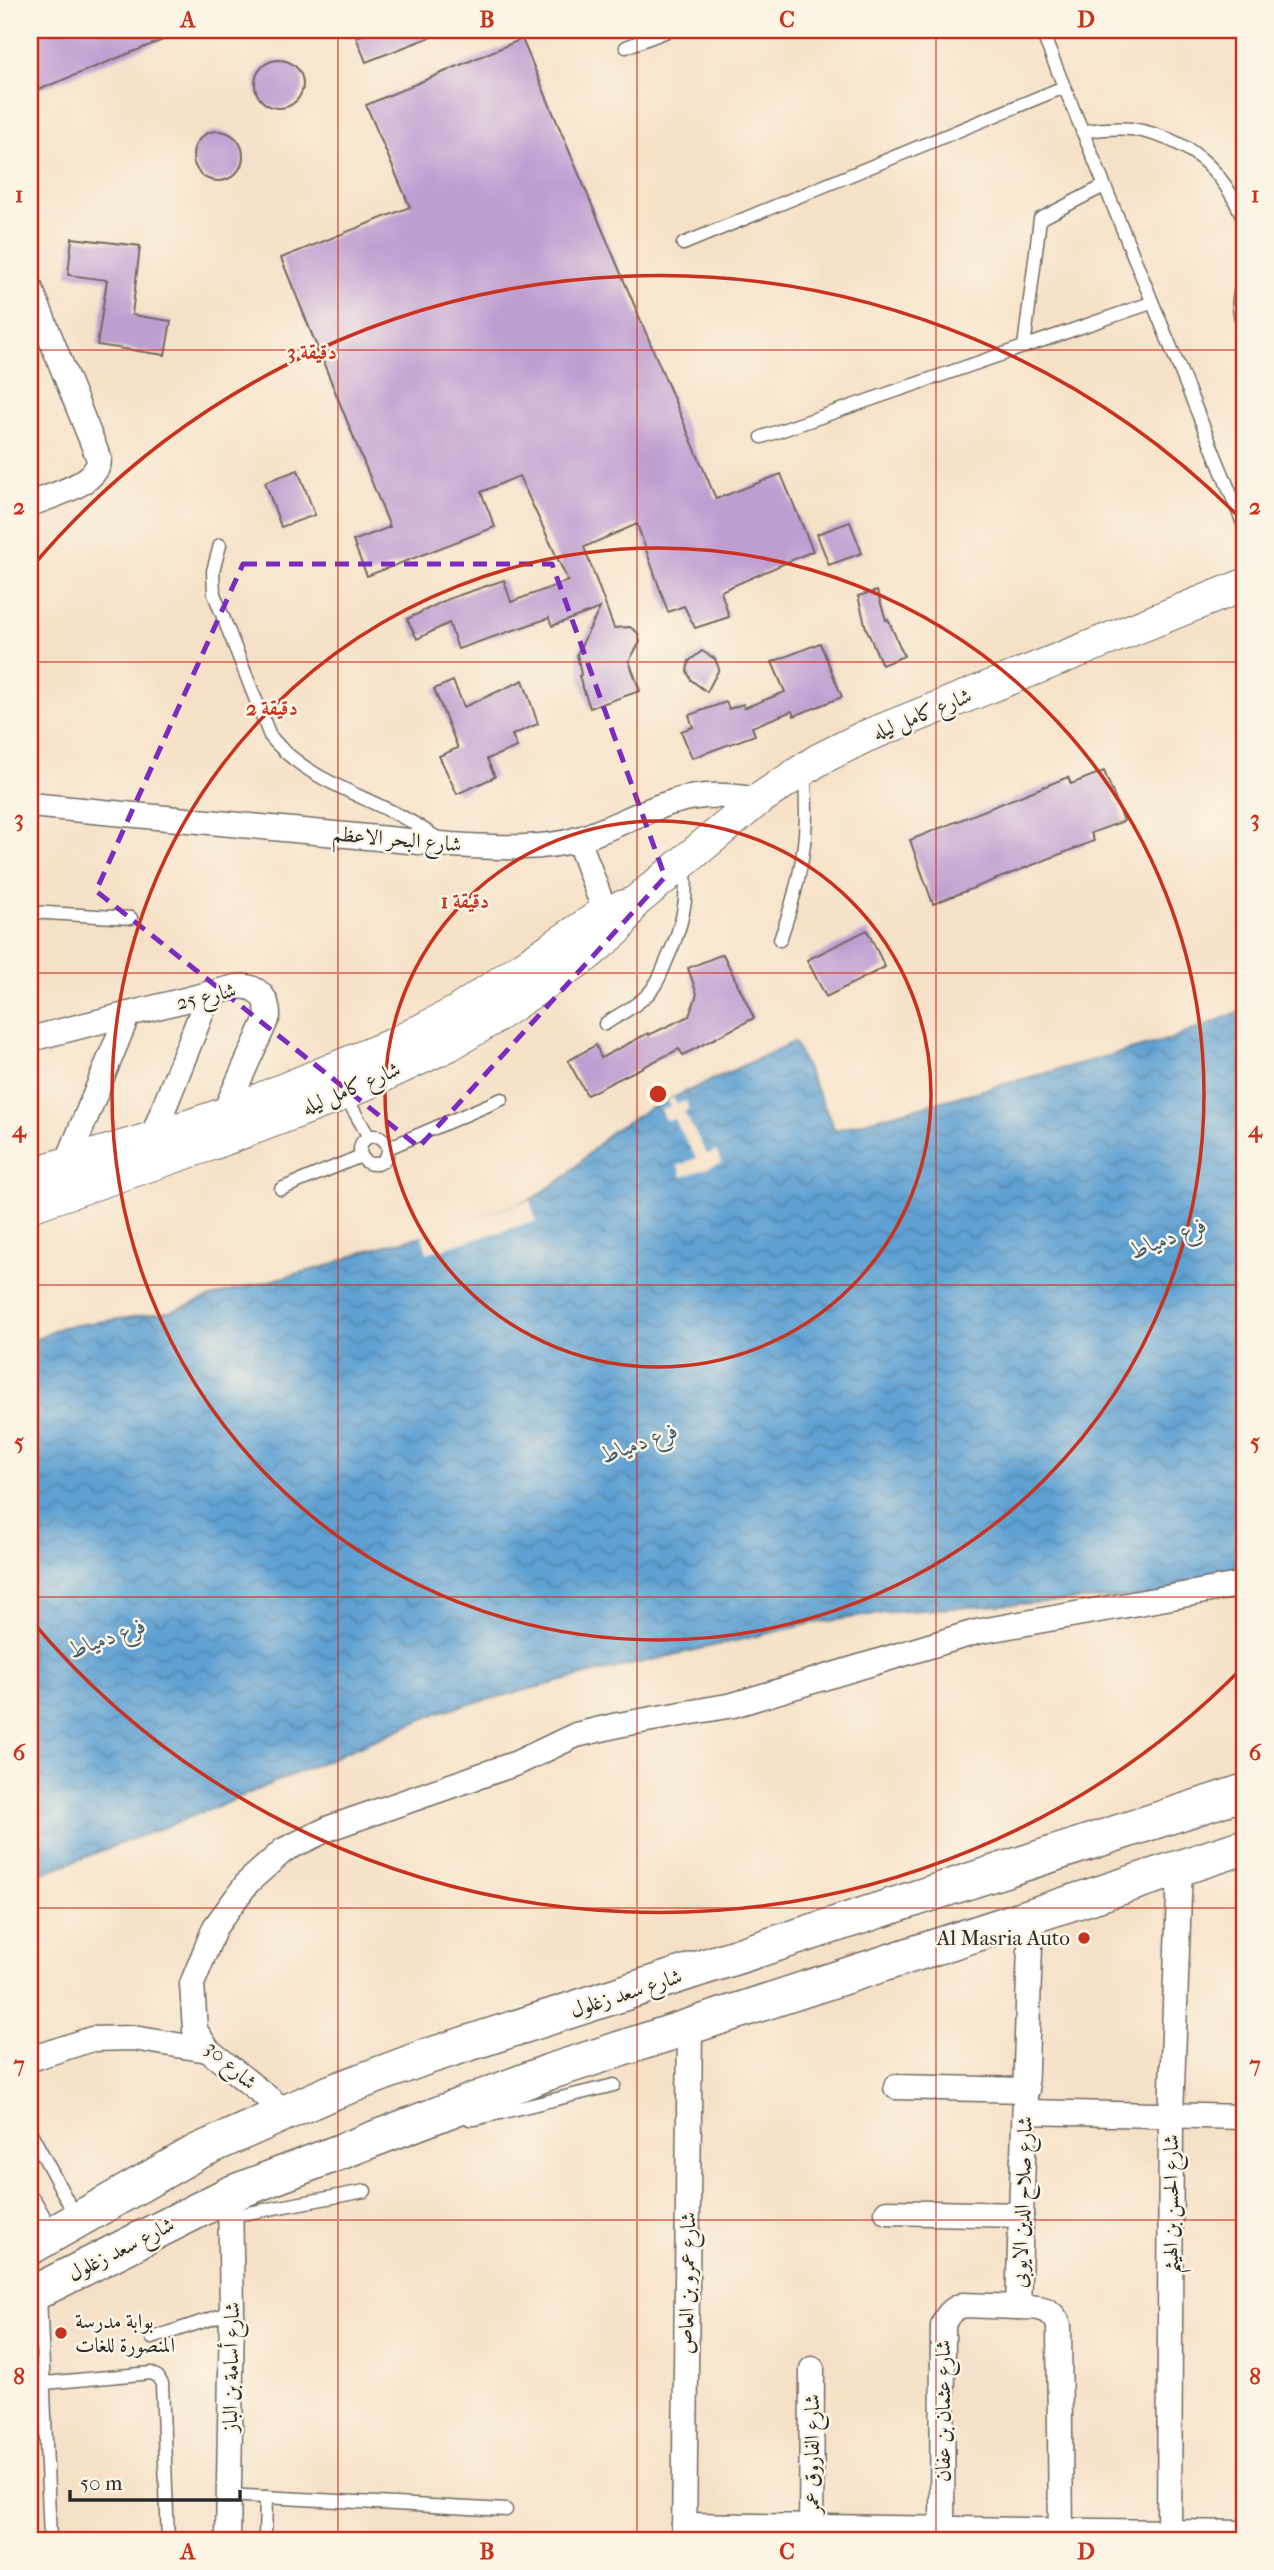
<svg xmlns="http://www.w3.org/2000/svg" width="1274" height="2570" viewBox="0 0 1274 2570" font-family="'IM FELL French Canon',Amiri,serif">
<style>
.water{fill:url(#water-waves);stroke:#45667f;stroke-width:2}
.pier{fill:#f6e1c8}
.building{fill:#bf9ed2}
.lines{fill:none;stroke-linecap:round;stroke-linejoin:round}
.service-casing{stroke:#726b62;stroke-width:15}
.minor-casing{stroke:#726b62;stroke-width:27}
.tertiary-casing{stroke:#726b62;stroke-width:34}
.secondary-casing{stroke:#726b62;stroke-width:38}
.service{stroke:#fff;stroke-width:12}
.minor{stroke:#fff;stroke-width:24}
.tertiary{stroke:#fff;stroke-width:32}
.secondary{stroke:#fff;stroke-width:35}
.marked{fill:none;stroke:#7b2cbf;stroke-width:5;stroke-dasharray:14 9;stroke-linejoin:round}
.grid{fill:none;stroke:#c8321e;stroke-width:2;stroke-opacity:0.55}
.ring{fill:none;stroke:#c8321e;stroke-width:3.5}
.poi-dot{fill:#c8321e;stroke:#fcf5e5;stroke-width:2.5}
.labels{text-anchor:middle;stroke-width:5;stroke-linejoin:round;paint-order:stroke}
.street-label{font-size:21px;fill:#2b2b2b;stroke:#fcf5e5}
.poi-label{font-size:21px;fill:#2b2b2b;stroke:#fcf5e5;text-anchor:end}
.water-label{font-size:23px;font-style:italic;fill:#405a6e;stroke:#fcf5e5}
.centre{fill:#c8321e;stroke:#fcf5e5;stroke-width:3.5}
.ring-label{font-size:21px;text-anchor:middle;font-weight:bold;fill:#c8321e;stroke:#fcf5e5;stroke-width:5;stroke-linejoin:round;paint-order:stroke}
.neatline{fill:none;stroke:#c8321e;stroke-width:2.5}
.grid-label{font-size:23px;text-anchor:middle;font-weight:bold;fill:#c8321e}
</style>
<defs>
<pattern id="water-waves" width="16" height="10" patternUnits="userSpaceOnUse" patternTransform="scale(1.75)"><rect width="16" height="10" fill="#5fa1d3"/><path d="M0 5q4-4 8 0t8 0" fill="none" stroke="#4f83ab"/></pattern>
</defs>
<rect width="100%" height="100%" fill="#fcf5e5"/>
<filter id="ink" filterUnits="userSpaceOnUse"><feTurbulence type="fractalNoise" baseFrequency=".0143" numOctaves="2"/><feDisplacementMap in="SourceGraphic" scale="14" xChannelSelector="R" yChannelSelector="G"/><feConvolveMatrix kernelMatrix="1 2 1 2 8 2 1 2 1" color-interpolation-filters="sRGB"/></filter>
<filter id="wash" filterUnits="userSpaceOnUse"><feTurbulence type="fractalNoise" baseFrequency=".00686" numOctaves="4" result="noise"/><feDisplacementMap in="SourceGraphic" scale="28" xChannelSelector="R" yChannelSelector="G"/><feGaussianBlur stdDeviation="1.57" result="paint"/><feColorMatrix in="noise" values="0 0 0 0 0 0 0 0 0 0 0 0 0 0 0 0 0 1.4 0 .05"/><feComposite in="paint" operator="in"/></filter>
<g filter="url(#wash)">
<rect width="100%" height="100%" fill="#f6e1c8"/>
<path class="water" d="M 1244,1010 L 1244,1590 L 890,1612 L 809,1624 L 582,1676 L 442,1711 L 219,1806 L 30,1878 L 30,1342 L 62,1327 L 169,1312 L 223,1293 L 327,1266 L 371,1249 L 439,1232 L 530,1200 L 564,1178 L 612,1131 L 651,1108 L 794,1042 L 835,1130 L 1171,1039 Z"/>
<g class="pier">
<path d="M 674,1098 L 676,1104 L 686,1101 L 689,1109 L 684,1112 L 707,1154 L 716,1151 L 722,1163 L 682,1177 L 678,1166 L 696,1158 L 674,1119 L 665,1120 L 661,1110 L 670,1106 L 668,1100 Z"/>
<path d="M 530,1200 L 536,1221 L 427,1253 L 422,1236 Z"/>
</g>
<g id="blocks">
<g class="building">
<path d="M 52,30 L 185,30 L 185,31 L 30,93 L 30,39 Z"/>
<path d="M 376,30 L 445,30 L 446,31 L 366,62 L 356,37 Z"/>
<path d="M 522,39 L 716,499 L 781,474 L 813,551 L 721,591 L 729,617 L 695,628 L 684,606 L 668,612 L 637,524 L 584,547 L 614,628 L 630,627 L 638,633 L 640,642 L 629,661 L 640,691 L 590,708 L 579,676 L 581,675 L 577,654 L 600,608 L 552,626 L 549,618 L 458,649 L 449,623 L 417,639 L 407,619 L 448,599 L 504,580 L 511,602 L 568,581 L 519,476 L 481,492 L 495,527 L 367,576 L 353,541 L 390,527 L 281,258 L 410,207 L 366,105 Z"/>
<circle cx="279" cy="84" r="24"/>
<circle cx="218" cy="156" r="25"/>
<path d="M 72,238 L 140,246 L 132,315 L 171,321 L 165,355 L 97,345 L 107,280 L 68,275 Z"/>
<path d="M 298,470 L 315,515 L 281,527 L 265,482 Z"/>
<path d="M 850,522 L 862,553 L 829,565 L 817,534 Z"/>
<path d="M 877,591 L 886,620 L 888,619 L 904,656 L 882,665 L 866,628 L 858,596 Z"/>
<path d="M 820,643 L 842,697 L 794,716 L 792,711 L 752,727 L 755,735 L 692,758 L 681,731 L 693,727 L 689,715 L 726,702 L 729,709 L 743,704 L 744,708 L 785,692 L 772,662 Z"/>
<path d="M 702,651 L 715,659 L 719,669 L 707,692 L 691,680 L 687,671 L 689,661 Z"/>
<path d="M 523,680 L 538,724 L 512,735 L 517,747 L 487,759 L 495,777 L 457,794 L 439,756 L 458,748 L 434,689 L 453,681 L 464,707 Z"/>
<path d="M 1104,771 L 1124,821 L 1091,833 L 1094,841 L 933,904 L 910,840 L 1068,777 L 1071,784 Z"/>
<path d="M 867,930 L 885,967 L 826,997 L 807,960 Z"/>
<path d="M 723,954 L 754,1018 L 683,1055 L 679,1049 L 587,1095 L 568,1061 L 596,1045 L 601,1058 L 648,1033 L 649,1035 L 689,1016 L 697,994 L 688,968 Z"/>
</g>
</g>
</g>
<g filter="url(#ink)">
<use href="#blocks" fill-opacity="0" stroke="#726b62" stroke-width="2"/>
<g class="lines">
<g class="service-casing">
<g id="service">
<path d="M 1041,30 L 1244,526"/>
<path d="M 626,47 L 670,30"/>
<path d="M 1082,131 C 1097,130 1115,127 1131,129 C 1188,138 1222,168 1244,220"/>
<path d="M 683,244 L 1064,87"/>
<path d="M 1244,284 C 1235,300 1239,312 1244,329"/>
<path d="M 1024,347 L 1040,219 L 1104,186"/>
<path d="M 762,437 L 1151,303"/>
<path d="M 220,545 L 213,571 L 214,594 L 270,736 C 305,779 361,794 408,820 C 418,825 427,832 436,837"/>
<path d="M 30,912 L 131,918"/>
<path d="M 780,940 C 800,883 811,835 804,773"/>
<path d="M 605,1024 C 618,1015 635,1007 646,996 C 656,987 661,974 666,962 C 680,931 690,901 684,866"/>
<path d="M 344,1094 L 369,1137"/>
<circle cx="374" cy="1150" r="14"/>
<path d="M 388,1148 L 502,1099"/>
<path d="M 281,1189 L 361,1156"/>
<path d="M 467,2108 L 470,2119 L 475,2119 L 614,2085"/>
<path d="M 30,2131 L 77,2219"/>
<path d="M 232,2216 L 365,2191"/>
<path d="M 40,2294 L 50,2540"/>
<path d="M 152,2338 L 232,2312"/>
<path d="M 45,2383 L 151,2373 L 158,2377 L 162,2384 L 168,2540"/>
<path d="M 228,2495 L 506,2510"/>
<path d="M 265,2540 L 266,2497"/>
</g>
</g>
<g class="minor-casing">
<g id="minor">
<path d="M 30,287 L 99,459 C 99,484 50,496 30,504"/>
<path d="M 30,805 L 451,845 C 492,847 539,851 579,839 C 611,829 641,811 673,802 C 701,793 729,795 758,800"/>
<path d="M 578,839 L 605,912 L 615,926"/>
<path d="M 30,1039 L 236,987 C 256,984 268,997 268,1016 L 220,1122"/>
<path d="M 152,1138 L 209,994"/>
<path d="M 67,1163 L 128,1014"/>
<path d="M 1031,1916 L 1018,2307 C 1036,2307 1051,2306 1059,2325 L 1061,2540"/>
<path d="M 30,2059 L 92,2039 L 133,2038 L 208,2050"/>
<path d="M 896,2087 L 1027,2090"/>
<path d="M 1026,2112 L 1244,2117"/>
<path d="M 287,2113 L 208,2050 L 195,2030 L 192,1984 L 215,1927 L 248,1882 L 284,1850 L 332,1827 L 517,1763 L 576,1735 L 618,1725 L 733,1705 L 976,1632 L 1244,1584"/>
<path d="M 30,2204 L 49,2237"/>
<path d="M 887,2212 L 1021,2215"/>
<path d="M 684,2525 L 1244,2533"/>
<path d="M 228,2540 L 232,2312 L 230,2194"/>
<path d="M 684,2540 L 690,2026"/>
<path d="M 811,2540 L 812,2369"/>
<path d="M 942,2540 L 943,2326 C 946,2315 952,2309 963,2305 L 1018,2307"/>
<path d="M 1169,2540 L 1171,2115 L 1180,1868"/>
</g>
</g>
<g class="tertiary-casing">
<g id="tertiary">
<path d="M 30,1174 L 152,1138 L 224,1114 L 396,1043 L 456,1012 L 605,912 L 634,903"/>
<path d="M 30,1206 L 209,1145 L 344,1094 L 449,1045 L 489,1021 L 586,956 L 617,930 L 634,903 L 758,800 L 818,760 L 864,737 L 1244,585"/>
</g>
</g>
<g class="secondary-casing">
<g id="secondary">
<path d="M 30,2247 L 197,2152 L 330,2093 L 426,2057 L 1244,1792"/>
<path d="M 30,2295 L 230,2194 L 549,2072 L 1244,1847"/>
</g>
</g>
<use href="#service" class="service"/>
<use href="#minor" class="minor"/>
<use href="#tertiary" class="tertiary"/>
<use href="#secondary" class="secondary"/>
</g>
</g>
<path class="marked" d="M 243,564 L 552,564 L 665,877 L 419,1147 L 96,891 Z"/>
<path class="grid" d="M 338,30 L 338,2540M 637,30 L 637,2540M 936,30 L 936,2540M 30,350 L 1244,350M 30,662 L 1244,662M 30,973 L 1244,973M 30,1285 L 1244,1285M 30,1597 L 1244,1597M 30,1908 L 1244,1908M 30,2220 L 1244,2220"/>
<g class="ring">
<circle cx="658" cy="1094" r="273"/>
<circle cx="658" cy="1094" r="546"/>
<path d="M1242 1668A819 819 0 0 1 31 1620M31 568A819 819 0 0 1 1242 520"/>
</g>
<g class="poi-dot">
<circle cx="1084" cy="1938" r="7"/>
<circle cx="61" cy="2333" r="7"/>
</g>
<g class="labels">
<g class="street-label">
<text transform="translate(922 714) rotate(-22)" y="7">شارع كامل ليله</text>
<text transform="translate(397 839) rotate(5)" y="7">شارع البحر الاعظم</text>
<text transform="translate(206 996) rotate(-13)" y="7">شارع 25</text>
<text transform="translate(351 1088) rotate(-23)" y="7">شارع كامل ليله</text>
<text transform="translate(626 1993) rotate(-18)" y="7">شارع سعد زغلول</text>
<text transform="translate(231 2065) rotate(42)" y="7">شارع 30</text>
<text transform="translate(1022 2202) rotate(-88)" y="7">شارع صلاح الدين الايوبى</text>
<text transform="translate(1171 2204) rotate(-90)" y="7">شارع الحسن بن الهيثم</text>
<text transform="translate(121 2249) rotate(-27)" y="7">شارع سعد زغلول</text>
<text transform="translate(687 2283) rotate(-89)" y="7">شارع عمرو بن العاص</text>
<text transform="translate(231 2367) rotate(-89)" y="7">شارع أسامة بن الباز</text>
<text transform="translate(943 2411) rotate(-90)" y="7">شارع عثمان بن عفان</text>
<text transform="translate(812 2454) rotate(-90)" y="7">شارع الفاروق عمر</text>
</g>
<g class="poi-label">
<text x="1070" y="1945">Al Masria Auto</text>
<text x="75" y="2328" text-anchor="start">بوابة مدرسة<tspan x="75" dy="24">المنصورة للغات</tspan></text>
</g>
<g class="water-label">
<text transform="translate(1168 1237) rotate(-21)" y="8">فرع دمياط</text>
<text transform="translate(639 1442) rotate(-20)" y="8">فرع دمياط</text>
<text transform="translate(107 1637) rotate(-20)" y="8">فرع دمياط</text>
</g>
</g>
<circle cx="658" cy="1094" r="10" class="centre"/>
<g class="ring-label">
<text x="312" y="359">3 دقيقة</text>
<text x="272" y="715">2 دقيقة</text>
<text x="465" y="908">1 دقيقة</text>
</g>
<rect width="1274" height="2570" fill="none" stroke="#fcf5e5" stroke-width="77"/>
<path d="M70 2490v10h170v-10" fill="none" stroke="#2b2b2b" stroke-width="3.5"/>
<text x="80" y="2490" font-size="21" fill="#2b2b2b" stroke="#fcf5e5" stroke-width="5" paint-order="stroke">50 m</text>
<rect x="38" y="38" width="1198" height="2494" class="neatline"/>
<g class="grid-label">
<text x="188" y="27">A</text>
<text x="487" y="27">B</text>
<text x="787" y="27">C</text>
<text x="1086" y="27">D</text>
<text x="19" y="202">1</text>
<text x="1255" y="202">1</text>
<text x="19" y="514">2</text>
<text x="1255" y="514">2</text>
<text x="19" y="826">3</text>
<text x="1255" y="826">3</text>
<text x="19" y="1137">4</text>
<text x="1255" y="1137">4</text>
<text x="19" y="1449">5</text>
<text x="1255" y="1449">5</text>
<text x="19" y="1760">6</text>
<text x="1255" y="1760">6</text>
<text x="19" y="2072">7</text>
<text x="1255" y="2072">7</text>
<text x="19" y="2384">8</text>
<text x="1255" y="2384">8</text>
<text x="188" y="2559">A</text>
<text x="487" y="2559">B</text>
<text x="787" y="2559">C</text>
<text x="1086" y="2559">D</text>
</g>
</svg>
